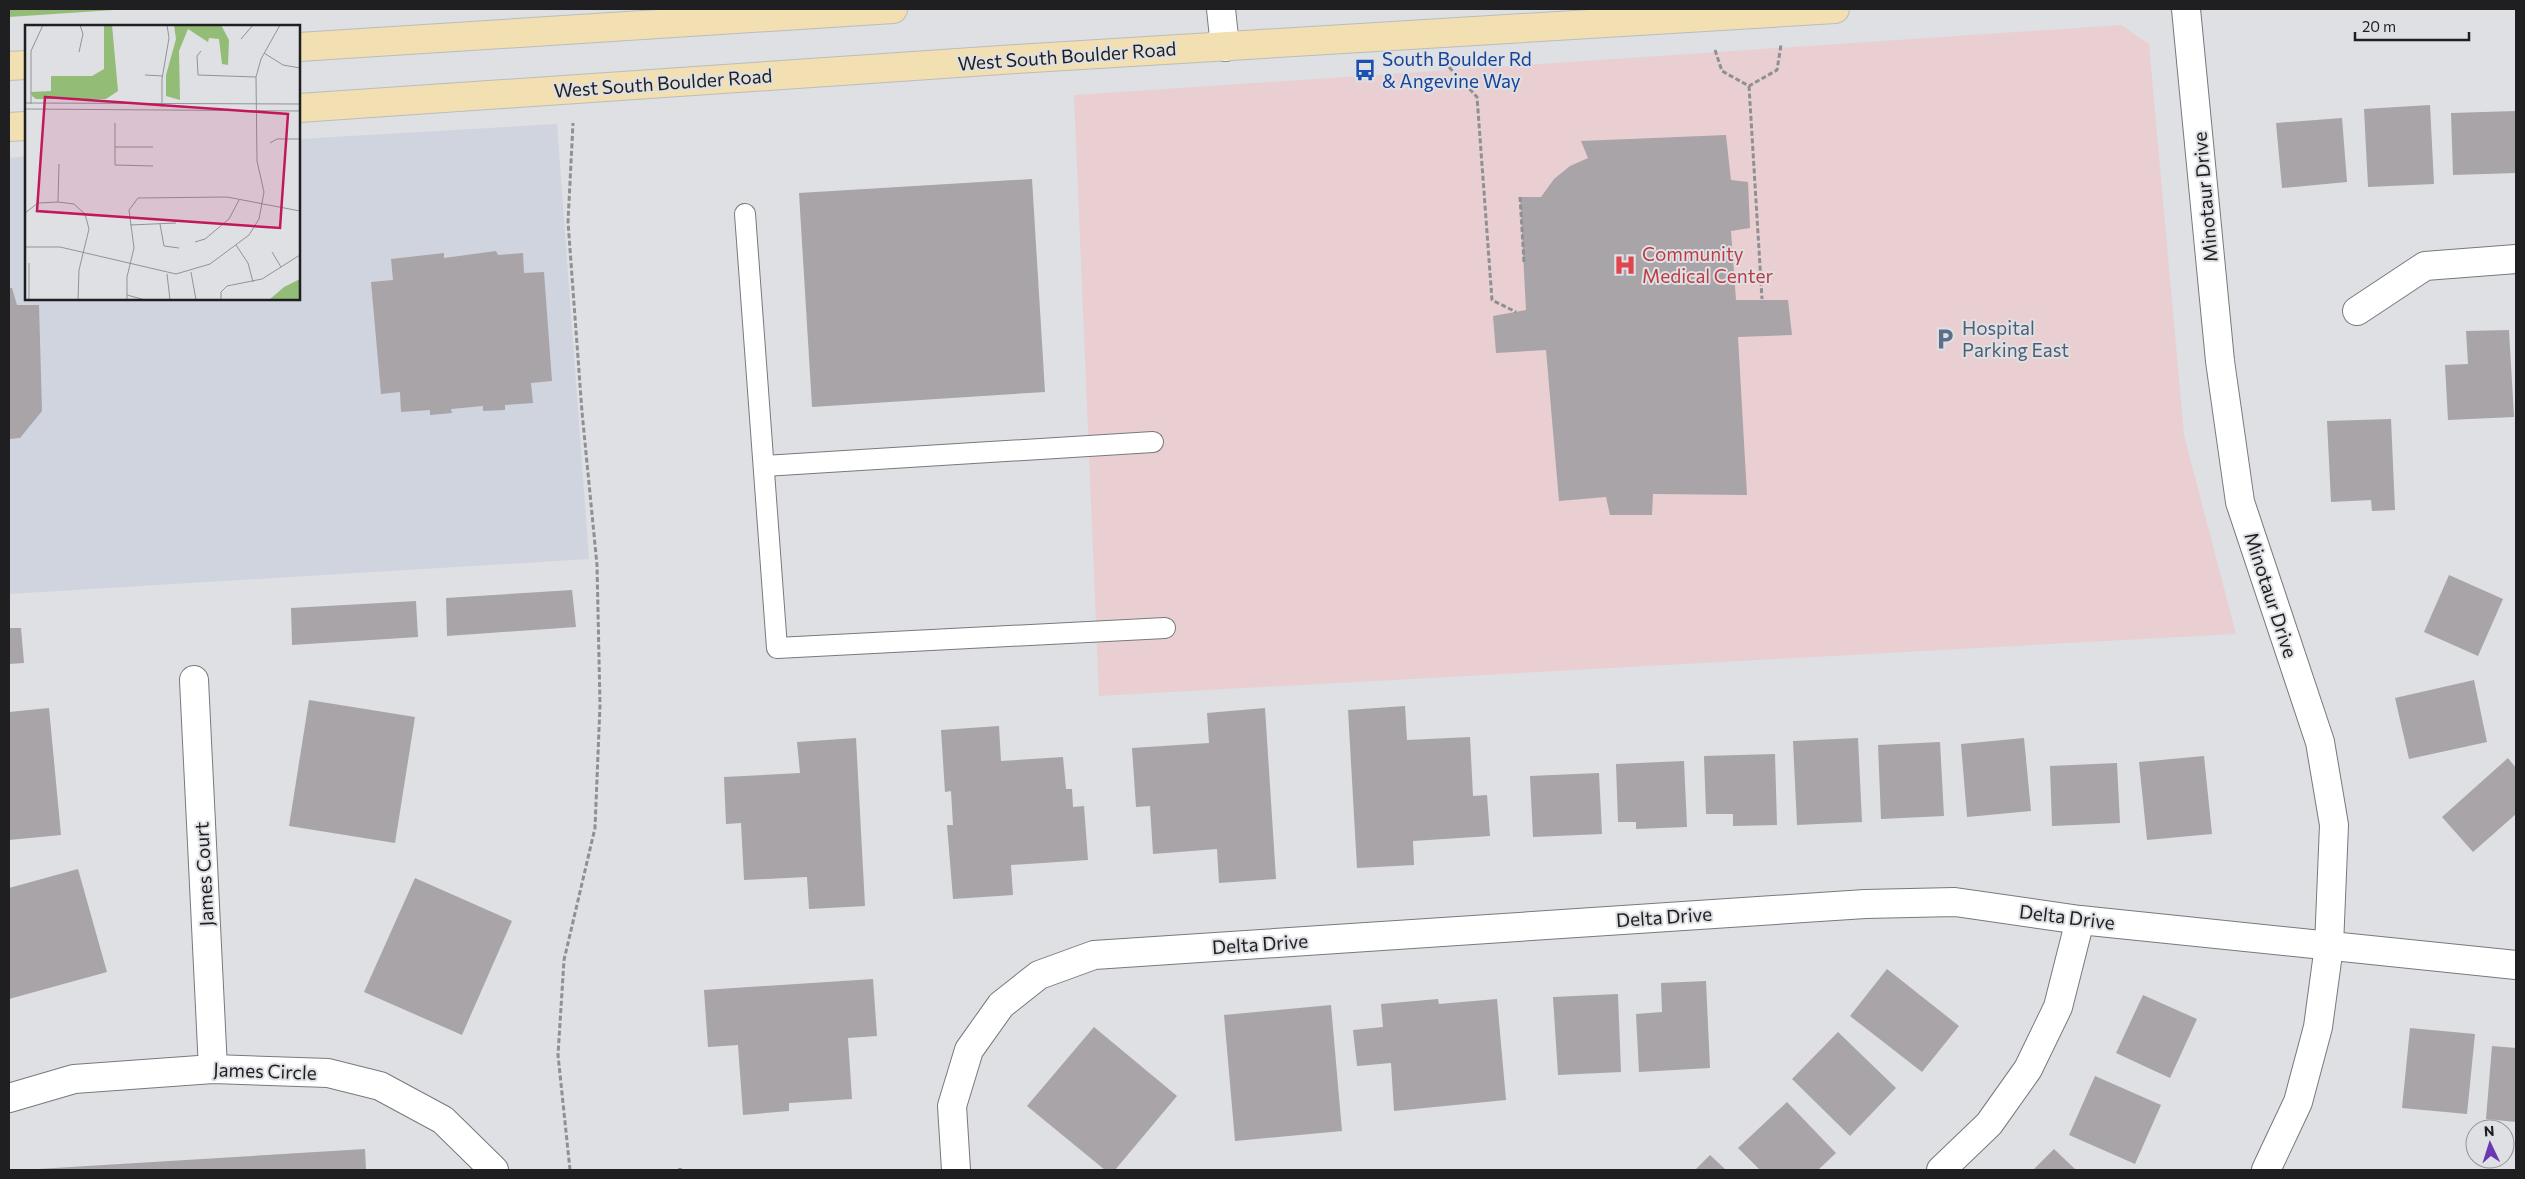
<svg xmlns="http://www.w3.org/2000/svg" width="2525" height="1179" viewBox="0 0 2525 1179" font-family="Commissioner,sans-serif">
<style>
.built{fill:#d0d4df}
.medical{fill:#e9cfd1}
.green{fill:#93bc76}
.building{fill:#a8a4a8}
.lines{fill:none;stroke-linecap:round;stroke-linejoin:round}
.lane-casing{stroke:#77797c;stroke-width:22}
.street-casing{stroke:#77797c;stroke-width:30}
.primary-casing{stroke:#bcbcbc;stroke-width:30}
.path{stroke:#8f9093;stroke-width:3;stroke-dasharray:5 2.5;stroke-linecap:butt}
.lane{stroke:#fff;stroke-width:20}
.street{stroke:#fff;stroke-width:28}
.primary{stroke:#f2e0b2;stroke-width:28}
.labels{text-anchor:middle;stroke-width:4;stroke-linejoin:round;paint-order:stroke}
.street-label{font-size:19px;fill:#1f1f21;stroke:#dee0e4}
.transit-label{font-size:19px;fill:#164399;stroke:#dee0e4;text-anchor:start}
.health-label{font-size:19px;fill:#be3a42;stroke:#dee0e4;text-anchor:start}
.service-label{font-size:19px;fill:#4e5e75;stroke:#dee0e4;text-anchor:start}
.inset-road{fill:none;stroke:#929396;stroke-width:1}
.view{fill:#c2185b;fill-opacity:0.15;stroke:#c2185b;stroke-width:2.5}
.inset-edge{fill:none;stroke:#1f1f21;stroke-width:2.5}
</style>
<rect width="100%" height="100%" fill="#dee0e4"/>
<path class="built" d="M 557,124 L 589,559 L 9,594 L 9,158 L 26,156 L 26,299 L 299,299 L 299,139 Z"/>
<path class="medical" d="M 2121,25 L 2149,44 L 2184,435 L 2236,634 L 1099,696 L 1074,95 Z"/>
<path class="green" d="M 9,9 L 128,9 L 9,17 Z"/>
<g class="building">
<path d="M 2430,105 L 2434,184 L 2368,187 L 2364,109 Z"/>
<path d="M 2516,111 L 2516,173 L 2453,175 L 2451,113 Z"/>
<path d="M 2342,118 L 2347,182 L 2282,188 L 2276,123 Z"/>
<path d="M 1726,135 L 1731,180 L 1748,182 L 1750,228 L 1731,231 L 1736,300 L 1788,300 L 1792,335 L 1738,337 L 1747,495 L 1653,494 L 1652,515 L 1610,515 L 1606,497 L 1559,501 L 1546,350 L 1496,353 L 1493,316 L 1526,310 L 1520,197 L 1541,197 L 1554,179 L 1570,166 L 1588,158 L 1581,141 Z"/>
<path d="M 1032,179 L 1045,392 L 812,407 L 799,193 Z"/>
<path d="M 496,251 L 498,255 L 523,253 L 524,273 L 544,272 L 552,381 L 531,383 L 533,403 L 505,405 L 505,410 L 483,411 L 483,406 L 451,409 L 452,413 L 430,415 L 430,410 L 401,412 L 400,392 L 381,394 L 371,282 L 393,280 L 391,259 L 444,253 L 444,258 Z"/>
<path d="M 9,288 L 12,288 L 17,305 L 39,305 L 42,411 L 20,438 L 9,439 Z"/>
<path d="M 2509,330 L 2514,417 L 2448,420 L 2445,365 L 2468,364 L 2466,331 Z"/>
<path d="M 2391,419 L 2395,510 L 2372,511 L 2371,500 L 2331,502 L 2327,421 Z"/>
<path d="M 2449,575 L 2503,599 L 2478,656 L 2424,632 Z"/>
<path d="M 572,590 L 576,627 L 447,636 L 446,598 Z"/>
<path d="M 416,601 L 418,637 L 292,645 L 291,608 Z"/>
<path d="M 9,628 L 21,628 L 24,663 L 9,664 Z"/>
<path d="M 2474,680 L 2487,742 L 2409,759 L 2395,698 Z"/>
<path d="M 309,700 L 415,717 L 395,843 L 289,826 Z"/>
<path d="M 1405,706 L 1407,740 L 1470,737 L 1473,796 L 1487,795 L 1490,836 L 1413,841 L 1414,865 L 1357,868 L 1348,710 Z"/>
<path d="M 49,708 L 61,835 L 9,840 L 9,712 Z"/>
<path d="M 1265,708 L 1276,879 L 1219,883 L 1217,849 L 1153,854 L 1150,806 L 1136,807 L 1132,748 L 1209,743 L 1207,713 Z"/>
<path d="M 999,726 L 1001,761 L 1063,757 L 1066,789 L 1072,789 L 1073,807 L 1084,806 L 1088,860 L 1011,865 L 1013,895 L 953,899 L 947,825 L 953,825 L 951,791 L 945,792 L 941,730 Z"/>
<path d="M 856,738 L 865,906 L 809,909 L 807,877 L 744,880 L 741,823 L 726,824 L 724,777 L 800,773 L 797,742 Z"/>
<path d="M 1858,738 L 1862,822 L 1797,825 L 1793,741 Z"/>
<path d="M 2024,738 L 2031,811 L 1967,817 L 1961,744 Z"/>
<path d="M 1940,742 L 1944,816 L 1881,819 L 1878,745 Z"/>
<path d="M 1775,754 L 1777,825 L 1733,826 L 1733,814 L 1706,814 L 1704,756 Z"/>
<path d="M 2204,756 L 2212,834 L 2147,840 L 2139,762 Z"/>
<path d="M 2508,758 L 2516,768 L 2516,814 L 2473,852 L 2442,817 Z"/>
<path d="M 1684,761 L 1687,827 L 1636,829 L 1636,822 L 1618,822 L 1616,764 Z"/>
<path d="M 2117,763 L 2120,823 L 2052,826 L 2050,766 Z"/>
<path d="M 1599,773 L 1602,834 L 1533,837 L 1530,776 Z"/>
<path d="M 78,869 L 107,972 L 9,999 L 9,888 Z"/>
<path d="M 415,878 L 512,921 L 462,1035 L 364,992 Z"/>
<path d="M 1887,969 L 1959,1026 L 1922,1072 L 1850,1016 Z"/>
<path d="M 873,979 L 877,1036 L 848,1038 L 852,1099 L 789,1103 L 789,1111 L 743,1115 L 738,1045 L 708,1047 L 704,990 Z"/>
<path d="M 1706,981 L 1710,1068 L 1639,1072 L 1636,1014 L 1662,1012 L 1661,983 Z"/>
<path d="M 1618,994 L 1621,1072 L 1558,1075 L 1553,997 Z"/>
<path d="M 2143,995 L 2197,1019 L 2170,1078 L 2116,1053 Z"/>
<path d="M 1438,999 L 1439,1004 L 1497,999 L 1506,1100 L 1394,1111 L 1391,1063 L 1357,1066 L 1353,1030 L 1383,1027 L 1381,1004 Z"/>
<path d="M 1331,1005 L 1342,1131 L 1235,1141 L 1224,1015 Z"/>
<path d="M 1094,1027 L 1177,1096 L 1115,1170 L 1105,1170 L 1027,1106 Z"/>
<path d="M 2410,1028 L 2475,1034 L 2467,1114 L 2402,1108 Z"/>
<path d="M 1838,1032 L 1896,1088 L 1850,1136 L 1792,1079 Z"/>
<path d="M 2492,1046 L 2516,1048 L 2516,1122 L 2486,1119 Z"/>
<path d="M 2095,1076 L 2161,1105 L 2135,1164 L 2069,1135 Z"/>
<path d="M 1787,1102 L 1836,1153 L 1818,1170 L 1760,1170 L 1738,1148 Z"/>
<path d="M 365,1149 L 366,1170 L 38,1170 L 38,1169 Z"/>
<path d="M 2054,1149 L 2076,1170 L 2033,1170 Z"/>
<path d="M 1710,1155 L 1726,1170 L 1695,1170 Z"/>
</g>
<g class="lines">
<g class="lane-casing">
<g id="lane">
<path d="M 745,214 L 777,648 L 1165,628"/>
<path d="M 764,466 L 1153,442"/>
</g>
</g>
<g class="street-casing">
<g id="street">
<path d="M 1221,9 L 1225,47"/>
<path d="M 2186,9 L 2220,361 L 2240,502 L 2320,742 L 2334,825 L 2329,946 L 2318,1027 L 2298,1102 L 2266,1170"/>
<path d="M 2357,311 L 2425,266 L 2516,259"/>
<path d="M 194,680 L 213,1069"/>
<path d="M 9,1098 L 74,1079 L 213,1069 L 328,1073 L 380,1086 L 443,1120 L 494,1170"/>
<path d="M 956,1170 L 952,1106 L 969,1050 L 1001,1005 L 1039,975 L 1094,955 L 1865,904 L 1955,902 L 2080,920 L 2516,965"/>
<path d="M 1941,1170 L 1989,1124 L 2028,1069 L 2058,1007 L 2080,920"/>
</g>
</g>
<g class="primary-casing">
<g id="primary">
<path d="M 299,47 L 893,9"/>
<path d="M 9,66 L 26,65"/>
<path d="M 299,108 L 1016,59 L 1835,9"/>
<path d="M 9,127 L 26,126"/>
</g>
</g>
<g class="path">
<path d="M 1715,50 L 1722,71 L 1749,86 L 1777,70 L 1781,45"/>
<path d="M 1449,67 L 1477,97 L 1492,300 L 1516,312"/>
<path d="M 1749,86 L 1762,299"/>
<path d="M 1520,197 L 1524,262"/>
<path d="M 680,1168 L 680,1170"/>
<path d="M 570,1170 L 558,1055 L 564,960 L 595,828 L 600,705 L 597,565 L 582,412 L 568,222 L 573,123"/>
</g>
<use href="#lane" class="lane"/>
<use href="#street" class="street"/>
<use href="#primary" class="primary"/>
</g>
<defs>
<g id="bus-bare" transform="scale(1.725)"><path d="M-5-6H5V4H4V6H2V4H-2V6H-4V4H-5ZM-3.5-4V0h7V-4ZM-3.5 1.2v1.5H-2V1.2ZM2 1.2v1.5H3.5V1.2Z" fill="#1a4fb4" stroke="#dee0e4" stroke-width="2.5" paint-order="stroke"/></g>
<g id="hospital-bare" transform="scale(1.725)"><path d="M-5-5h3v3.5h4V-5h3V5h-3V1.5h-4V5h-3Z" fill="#e0444e" stroke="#dee0e4" stroke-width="2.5" paint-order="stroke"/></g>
<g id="parking-bare" transform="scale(1.725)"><path d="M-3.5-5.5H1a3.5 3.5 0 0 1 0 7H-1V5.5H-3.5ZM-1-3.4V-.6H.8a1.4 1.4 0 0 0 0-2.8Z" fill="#5c6f8a" stroke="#dee0e4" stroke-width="2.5" paint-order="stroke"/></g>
</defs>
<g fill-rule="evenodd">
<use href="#bus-bare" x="1365" y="70"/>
<use href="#hospital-bare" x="1625" y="265"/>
<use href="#parking-bare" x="1945" y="339"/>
</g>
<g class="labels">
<g class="street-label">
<text transform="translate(1067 56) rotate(-4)" y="7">West South Boulder Road</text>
<text transform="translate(663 83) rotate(-4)" y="7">West South Boulder Road</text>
<text transform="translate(2205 197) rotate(-95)" y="7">Minotaur Drive</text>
<text transform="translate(2271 595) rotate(72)" y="7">Minotaur Drive</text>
<text transform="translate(204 874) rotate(-93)" y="7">James Court</text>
<text transform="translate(1664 917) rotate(-4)" y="7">Delta Drive</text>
<text transform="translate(2067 917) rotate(7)" y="7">Delta Drive</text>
<text transform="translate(1260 944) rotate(-4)" y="7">Delta Drive</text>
<text transform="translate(265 1071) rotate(2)" y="7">James Circle</text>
</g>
<g class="transit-label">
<text x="1382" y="66">South Boulder Rd<tspan x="1382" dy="22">&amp; Angevine Way</tspan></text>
</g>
<g class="health-label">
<text x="1642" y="261">Community<tspan x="1642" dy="22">Medical Center</tspan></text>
</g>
<g class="service-label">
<text x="1962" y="335">Hospital<tspan x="1962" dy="22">Parking East</tspan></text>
</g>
</g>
<g transform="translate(25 25)">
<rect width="275" height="275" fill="#dee0e4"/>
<path d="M 79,0 L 87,0 L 93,66 L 81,74 L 11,74 L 7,71 L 6,67 L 26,66 L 26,51 L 67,51 L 79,44 ZM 149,0 L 196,0 L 204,15 L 203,40 L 197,39 L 194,14 L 184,13 L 183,17 L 163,4 L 154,26 L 155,75 L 141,71 L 141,50 L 151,14 ZM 275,254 L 275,275 L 244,275 L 259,262 Z" fill="#93bc76"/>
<path class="inset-road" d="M 216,14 L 228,0M 176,26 L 172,31 L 173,50 L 231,52M 54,27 L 58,9 L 55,0M 239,28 L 258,40 L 275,43M 120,50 L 138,51M 0,78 L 275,79M 6,79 L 6,26 L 18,0M 137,82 L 137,54 L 144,13 L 142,0M 0,84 L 275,86M 90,98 L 90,140 L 128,141M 245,118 L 252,114 L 275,114M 90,122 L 128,122M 33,177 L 34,139M 0,188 L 13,178 L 33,177 L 49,179 L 60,189 L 64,204 L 54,245 L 53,275M 135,199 L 139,221 L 154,223M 105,200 L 151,198M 170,217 L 180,214 L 204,194 L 214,175M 211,220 L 223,238 L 228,257M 0,222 L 35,222 L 151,249 L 185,239 L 224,210 L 234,194 L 239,167 L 232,136 L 231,52 L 236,34 L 255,0M 247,227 L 256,242M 166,247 L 171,275M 142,249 L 145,275M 102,270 L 120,275M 4,275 L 4,238M 102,275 L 102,252 L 109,223 L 104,185 L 113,173 L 202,172 L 275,186M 196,275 L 196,267 L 202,261 L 237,254 L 275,230"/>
<path class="view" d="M 20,72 L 263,89 L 255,203 L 12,186 Z"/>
<rect width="275" height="275" class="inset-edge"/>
</g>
<rect width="2525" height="1179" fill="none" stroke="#1f1f21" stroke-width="20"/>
<g transform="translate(2490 1144) rotate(356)"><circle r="24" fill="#dee0e4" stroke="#929396"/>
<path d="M0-4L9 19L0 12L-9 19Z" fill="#6a39b1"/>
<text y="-8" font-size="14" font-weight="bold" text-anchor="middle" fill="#1f1f21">N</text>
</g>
<path d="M2355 32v8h114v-8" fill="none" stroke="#1f1f21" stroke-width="2.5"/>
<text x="2362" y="32" font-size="15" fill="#1f1f21" stroke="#dee0e4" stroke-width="4" paint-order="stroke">20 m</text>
</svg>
